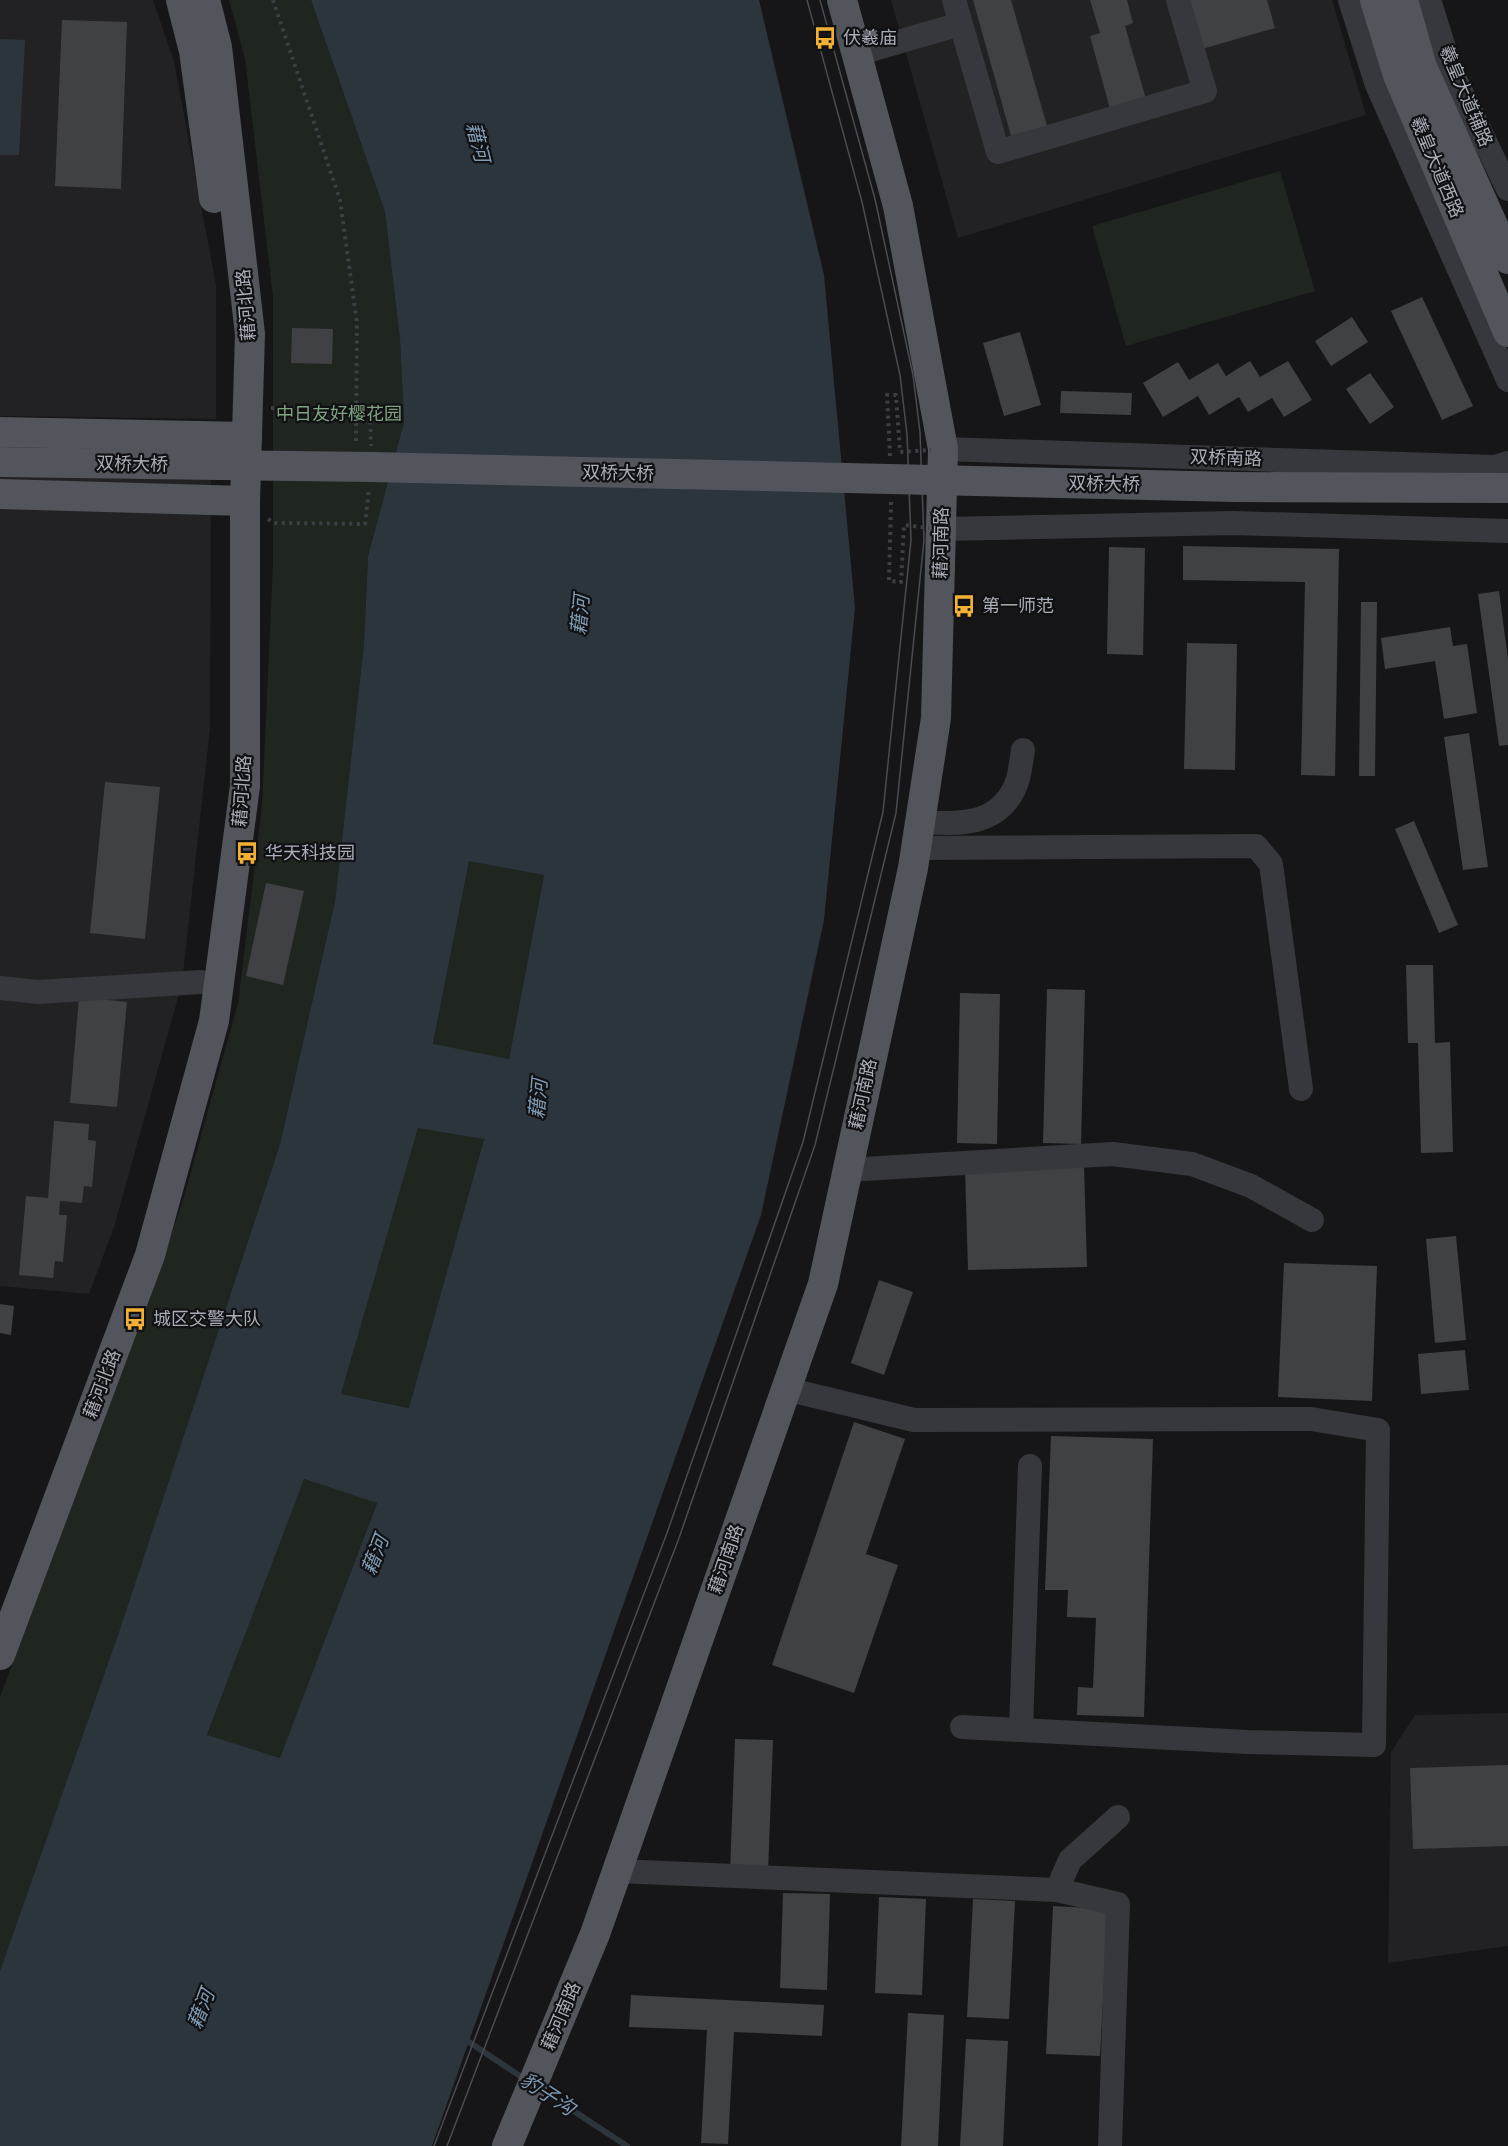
<svg xmlns="http://www.w3.org/2000/svg" width="1508" height="2146" viewBox="0 0 1508 2146" font-family="'Space Grotesk','Noto Sans SC',sans-serif">
<style>
.built{fill:#222225}
.green{fill:#1e261f}
.water{fill:#2c353c;fill-rule:evenodd}
.lines{fill:none;stroke-linecap:round;stroke-linejoin:round}
.stream{stroke:#2c353c;stroke-width:6}
.building{fill:#404145}
.path{stroke:#3d3f44;stroke-width:4;stroke-dasharray:3 4.5;stroke-linecap:butt}
.minor{stroke:#37383d;stroke-width:24}
.major{stroke:#53555c;stroke-width:30}
.tram{stroke:#4a4c52;stroke-width:1.5}
.path-bridge{stroke:#3d3f44;stroke-width:4;stroke-dasharray:3 4.5;stroke-linecap:butt}
.major-bridge{stroke:#53555c;stroke-width:30}
.labels{text-anchor:middle;stroke-width:4.5;stroke-linejoin:round;paint-order:stroke}
.poi-label{font-size:18px;fill:#a8adb8;stroke:#111113;text-anchor:start}
.street-label{font-size:18px;fill:#a8adb8;stroke:#111113}
.park-label{font-size:18px;fill:#7fa381;stroke:#111113}
.water-label{font-size:20px;font-style:italic;fill:#7f9bb3;stroke:#111113}
</style>
<rect width="100%" height="100%" fill="#161618"/>
<g class="built">
<path d="M 0,0 L 153,0 L 174,62 L 216,285 L 216,419 L 0,416 Z"/>
<path d="M 891,0 L 1332,0 L 1366,115 L 958,238 Z"/>
<path d="M 0,471 L 211,472 L 210,728 L 182,983 L 114,1227 L 89,1294 L 0,1286 Z"/>
<path d="M 1508,1713 L 1508,1946 L 1388,1963 L 1391,1752 L 1415,1715 Z"/>
</g>
<g class="green">
<path d="M 229,0 L 311,0 L 385,212 L 400,340 L 404,422 L 368,556 L 364,644 L 335,901 L 280,1144 L 120,1629 L 0,1971 L 0,1697 L 182,1204 L 238,1003 L 262,806 L 273,564 L 273,297 L 245,59 Z"/>
<path d="M 1280,171 L 1315,291 L 1126,346 L 1092,226 Z"/>
<path d="M 469,860 L 544,875 L 509,1059 L 433,1045 Z"/>
<path d="M 418,1127 L 484,1138 L 410,1408 L 341,1394 Z"/>
<path d="M 303,1479 L 377,1502 L 281,1758 L 207,1736 Z"/>
</g>
<g class="water">
<path d="M 311,0 L 759,0 L 824,275 L 855,608 L 824,920 L 761,1215 L 432,2146 L 0,2146 L 0,1971 L 120,1629 L 280,1144 L 335,901 L 364,644 L 368,556 L 404,422 L 400,340 L 385,212 ZM 469,861 L 544,875 L 509,1059 L 433,1044 ZM 418,1128 L 484,1139 L 409,1408 L 341,1394 ZM 304,1479 L 377,1503 L 280,1758 L 207,1735 Z"/>
<path d="M 0,39 L 25,40 L 19,155 L 0,155 Z"/>
</g>
<g class="lines">
<g class="stream">
<path d="M 469,2042 L 526,2080"/>
<path d="M 540,2089 L 627,2146"/>
</g>
</g>
<g class="building">
<path d="M 973,0 L 1011,0 L 1047,126 L 1011,136 Z"/>
<path d="M 1090,0 L 1127,0 L 1133,23 L 1125,26 L 1148,106 L 1112,116 L 1090,36 L 1100,33 Z"/>
<path d="M 1188,0 L 1267,0 L 1275,28 L 1202,49 Z"/>
<path d="M 62,20 L 127,22 L 121,189 L 55,186 Z"/>
<path d="M 1422,297 L 1473,406 L 1442,420 L 1391,311 Z"/>
<path d="M 1352,317 L 1368,342 L 1331,366 L 1315,341 Z"/>
<path d="M 292,328 L 333,329 L 332,364 L 291,363 Z"/>
<path d="M 1020,332 L 1041,405 L 1004,416 L 983,343 Z"/>
<path d="M 1250,361 L 1260,377 L 1288,361 L 1312,400 L 1284,417 L 1272,398 L 1248,412 L 1239,397 L 1209,415 L 1198,396 L 1163,417 L 1143,383 L 1178,362 L 1189,380 L 1218,363 L 1226,376 Z"/>
<path d="M 1370,373 L 1394,407 L 1370,424 L 1346,389 Z"/>
<path d="M 1061,391 L 1132,393 L 1131,415 L 1060,413 Z"/>
<path d="M 1183,546 L 1339,549 L 1335,776 L 1301,775 L 1305,582 L 1183,580 Z"/>
<path d="M 1109,547 L 1145,548 L 1143,655 L 1107,654 Z"/>
<path d="M 1499,591 L 1508,659 L 1508,745 L 1499,746 L 1478,594 Z"/>
<path d="M 1361,602 L 1377,602 L 1375,776 L 1359,776 Z"/>
<path d="M 1450,627 L 1453,646 L 1467,644 L 1477,713 L 1444,719 L 1435,661 L 1385,669 L 1381,638 Z"/>
<path d="M 1187,643 L 1237,644 L 1235,770 L 1184,769 Z"/>
<path d="M 1469,733 L 1488,867 L 1463,870 L 1444,737 Z"/>
<path d="M 105,782 L 160,787 L 145,939 L 90,933 Z"/>
<path d="M 1414,821 L 1458,925 L 1439,933 L 1395,829 Z"/>
<path d="M 266,883 L 304,891 L 283,985 L 246,976 Z"/>
<path d="M 1406,965 L 1433,965 L 1435,1043 L 1450,1042 L 1453,1152 L 1421,1153 L 1418,1043 L 1408,1043 Z"/>
<path d="M 1047,989 L 1085,990 L 1081,1144 L 1043,1143 Z"/>
<path d="M 960,993 L 1000,994 L 997,1144 L 957,1143 Z"/>
<path d="M 79,997 L 127,1002 L 117,1107 L 70,1103 Z"/>
<path d="M 54,1121 L 89,1124 L 88,1140 L 96,1141 L 92,1187 L 84,1186 L 82,1203 L 60,1201 L 59,1215 L 67,1215 L 63,1262 L 55,1261 L 53,1278 L 19,1275 L 26,1196 L 48,1198 Z"/>
<path d="M 1084,1166 L 1087,1267 L 968,1270 L 965,1169 Z"/>
<path d="M 1456,1236 L 1466,1340 L 1435,1343 L 1426,1239 Z"/>
<path d="M 1284,1263 L 1377,1266 L 1372,1401 L 1278,1397 Z"/>
<path d="M 879,1280 L 913,1292 L 884,1375 L 851,1363 Z"/>
<path d="M 0,1304 L 14,1306 L 11,1335 L 0,1333 Z"/>
<path d="M 1465,1350 L 1469,1390 L 1421,1394 L 1418,1354 Z"/>
<path d="M 854,1422 L 905,1439 L 866,1554 L 898,1565 L 854,1693 L 772,1665 Z"/>
<path d="M 1051,1436 L 1153,1439 L 1144,1717 L 1077,1715 L 1078,1687 L 1093,1688 L 1096,1618 L 1067,1617 L 1068,1590 L 1045,1590 Z"/>
<path d="M 735,1739 L 773,1740 L 768,1873 L 730,1872 Z"/>
<path d="M 1508,1765 L 1508,1846 L 1413,1849 L 1410,1768 Z"/>
<path d="M 783,1893 L 830,1894 L 827,1990 L 780,1988 Z"/>
<path d="M 879,1897 L 926,1899 L 922,1995 L 875,1993 Z"/>
<path d="M 973,1899 L 1015,1901 L 1009,2019 L 967,2017 Z"/>
<path d="M 1053,1906 L 1108,1909 L 1100,2056 L 1046,2054 Z"/>
<path d="M 631,1995 L 824,2005 L 822,2036 L 734,2032 L 728,2144 L 701,2143 L 707,2030 L 629,2027 Z"/>
<path d="M 908,2013 L 944,2015 L 938,2146 L 901,2146 Z"/>
<path d="M 966,2039 L 1008,2041 L 1003,2146 L 960,2146 Z"/>
</g>
<g class="lines">
<g class="path">
<path d="M 273,0 L 340,200 L 357,323 L 356,443"/>
<path d="M 268,519 L 274,523 L 365,524 L 369,489"/>
</g>
<g class="minor">
<path d="M 954,0 L 998,152 L 1205,91 L 1178,0"/>
<path d="M 1350,0 L 1377,85 L 1508,380"/>
<path d="M 1429,0 L 1452,73 L 1508,189"/>
<path d="M 857,54 L 960,24"/>
<path d="M 943,449 L 1496,467 L 1508,463"/>
<path d="M 942,529 L 1233,523 L 1508,531"/>
<path d="M 920,822 C 957,824 997,827 1015,787 C 1020,777 1021,762 1023,750"/>
<path d="M 916,848 L 1256,846 L 1271,864 L 1301,1089"/>
<path d="M 0,988 L 38,992 L 201,982"/>
<path d="M 847,1170 L 1113,1154 L 1192,1164 L 1251,1186 L 1312,1220"/>
<path d="M 786,1389 L 914,1420 L 1311,1419 L 1378,1430 L 1374,1745 L 1247,1742 L 962,1727"/>
<path d="M 1021,1730 L 1030,1466"/>
<path d="M 617,1871 L 1057,1890 L 1118,1904 L 1110,2146"/>
<path d="M 1057,1890 L 1070,1860 L 1118,1817"/>
</g>
<g class="major">
<path d="M 181,0 L 194,51 L 214,198"/>
<path d="M 1375,0 L 1398,75 L 1508,332"/>
<path d="M 1403,0 L 1422,67 L 1508,259"/>
<path d="M 0,432 L 247,437"/>
<path d="M 1236,487 L 1508,488"/>
<path d="M 0,494 L 245,501"/>
<path d="M 0,1655 L 150,1255 L 214,1021 L 245,786 L 245,501 L 250,334 L 217,47 L 205,0"/>
<path d="M 507,2146 L 595,1934 L 823,1284 L 913,868 L 936,718 L 943,449 L 898,206 L 842,0"/>
</g>
<g class="tram">
<path d="M 434,2146 L 667,1533 L 803,1142 L 883,812 L 911,540 L 907,434 L 900,375 L 862,202 L 807,0"/>
<path d="M 447,2146 L 679,1538 L 815,1145 L 896,813 L 924,540 L 920,432 L 913,375 L 875,199 L 820,0"/>
</g>
<g class="path-bridge">
<path d="M 271,408 L 370,408 L 371,446"/>
<path d="M 890,456 L 887,395 L 896,395 L 900,452 L 931,450"/>
<path d="M 891,502 L 889,581 L 901,582 L 904,525 L 929,528"/>
</g>
<path class="major-bridge" d="M 0,462 L 371,467 L 1236,487"/>
</g>
<defs>
<g id="bus-bare" transform="scale(1.8)"><path d="M-5-6H5V4H4V6H2V4H-2V6H-4V4H-5ZM-3.5-4V0h7V-4ZM-3.5 1.2v1.5H-2V1.2ZM2 1.2v1.5H3.5V1.2Z" fill="#f2b134" stroke="#111113" stroke-width="2.5" paint-order="stroke"/></g>
</defs>
<g fill-rule="evenodd">
<use href="#bus-bare" x="825" y="38"/>
<use href="#bus-bare" x="964" y="606"/>
<use href="#bus-bare" x="247" y="853"/>
<use href="#bus-bare" x="135" y="1319"/>
</g>
<g class="labels">
<g class="poi-label">
<text x="843" y="44">伏羲庙</text>
<text x="982" y="612">第一师范</text>
<text x="265" y="859">华天科技园</text>
<text x="153" y="1325">城区交警大队</text>
</g>
<g class="street-label">
<text transform="translate(1466 96) rotate(67)" y="6">羲皇大道辅路</text>
<text transform="translate(1437 167) rotate(67)" y="6">羲皇大道西路</text>
<text transform="translate(246 305) rotate(-95)" y="6">藉河北路</text>
<text transform="translate(1226 458) rotate(2)" y="6">双桥南路</text>
<text transform="translate(132 464) rotate(1)" y="6">双桥大桥</text>
<text transform="translate(618 473) rotate(1)" y="6">双桥大桥</text>
<text transform="translate(1104 484) rotate(1)" y="6">双桥大桥</text>
<text transform="translate(941 543) rotate(-89)" y="6">藉河南路</text>
<text transform="translate(242 791) rotate(-86)" y="6">藉河北路</text>
<text transform="translate(863 1094) rotate(-78)" y="6">藉河南路</text>
<text transform="translate(102 1384) rotate(-69)" y="6">藉河北路</text>
<text transform="translate(726 1559) rotate(-71)" y="6">藉河南路</text>
<text transform="translate(561 2016) rotate(-67)" y="6">藉河南路</text>
</g>
<g class="park-label">
<text x="339" y="420">中日友好樱花园</text>
</g>
<g class="water-label">
<text transform="translate(478 142) rotate(76)" y="7">藉河</text>
<text transform="translate(580 615) rotate(-85)" y="7">藉河</text>
<text transform="translate(538 1099) rotate(-85)" y="7">藉河</text>
<text transform="translate(375 1555) rotate(-69)" y="7">藉河</text>
<text transform="translate(201 2009) rotate(-69)" y="7">藉河</text>
<text transform="translate(548 2094) rotate(33)" y="7">豹子沟</text>
</g>
</g>
</svg>
